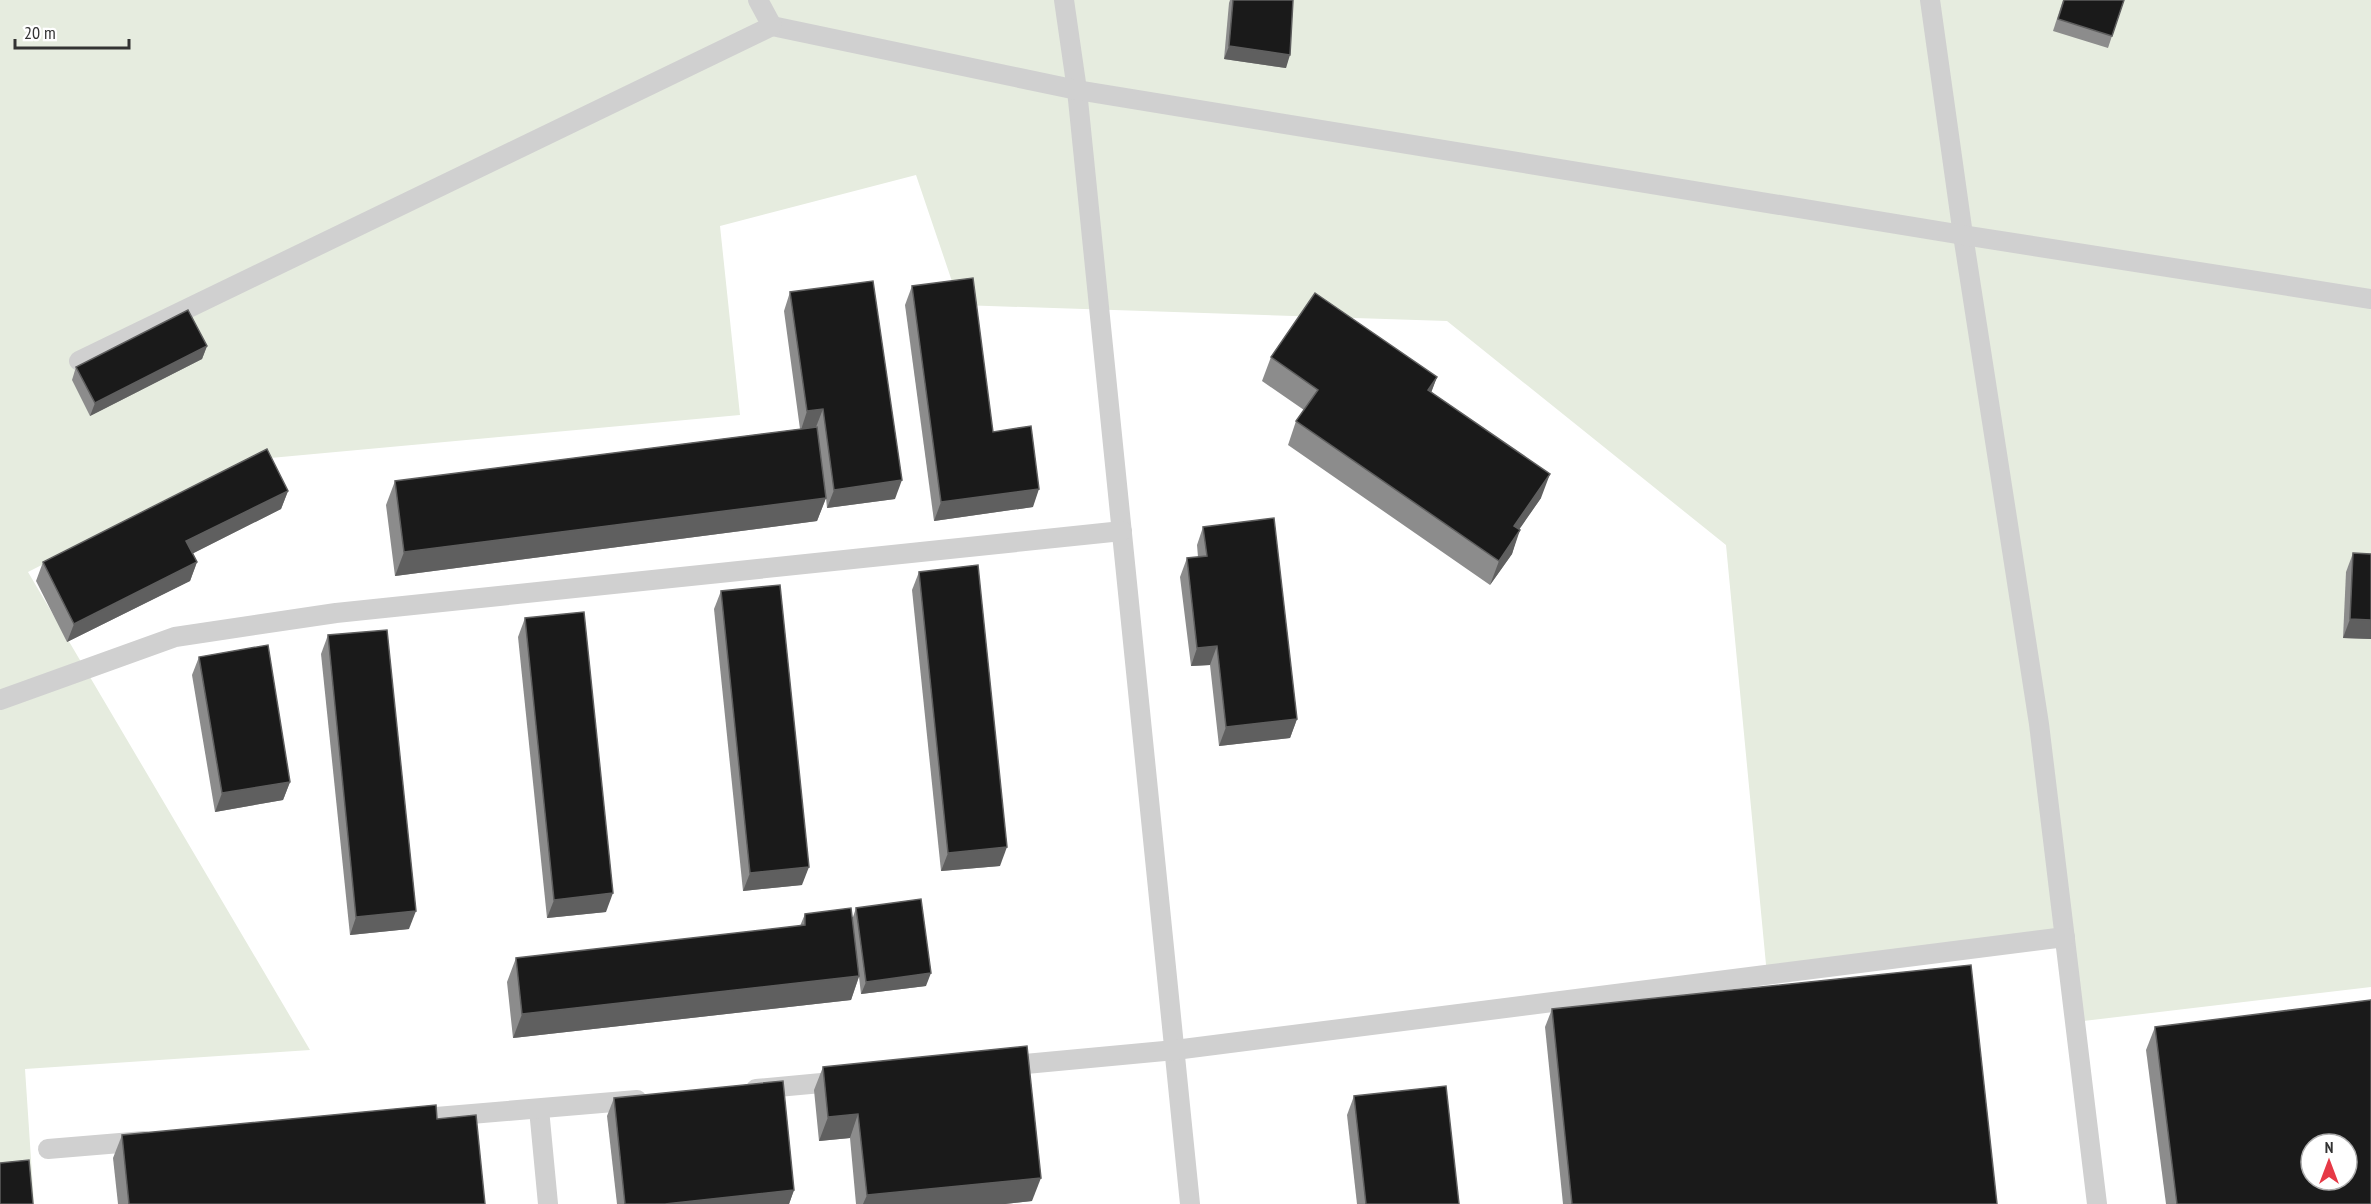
<svg xmlns="http://www.w3.org/2000/svg" width="2371" height="1204" viewBox="0 0 2371 1204" font-family="'PT Sans Narrow',sans-serif">
<style>
.green{fill:#e6ecdf}
.lines{fill:none;stroke-linecap:round;stroke-linejoin:round}
.service{stroke:#d0d0d0;stroke-width:20}
.wall{fill:#8c8c8c}
.shaded-wall{fill:#5f5f5f}
.building{fill:#1a1a1a;stroke:#5f5f5f;stroke-width:1.5;fill-rule:evenodd}
</style>
<rect width="100%" height="100%" fill="#fff"/>
<path class="green" d="M 0,0 L 2371,0 L 2371,987 L 2075,1022 L 2065,937 L 1767,975 L 1726,545 L 1447,321 L 960,305 L 916,175 L 720,226 L 740,415 L 248,460 L 28,572 L 310,1050 L 25,1069 L 34,1204 L 0,1204 Z"/>
<g class="lines">
<g class="service">
<path d="M 1064,0 L 1077,90 L 1190,1204"/>
<path d="M 1930,0 L 1963,235 L 2039,724 L 2097,1204"/>
<path d="M 772,26 L 1077,90 L 1963,235 L 2371,299"/>
<path d="M 79,361 L 772,26 L 758,0"/>
<path d="M 0,700 L 175,637 L 336,613 L 1122,531"/>
<path d="M 1004,1066 L 1175,1050 L 2065,937"/>
<path d="M 756,1089 L 843,1081"/>
<path d="M 539,1109 L 548,1204"/>
<path d="M 412,1119 L 637,1100"/>
<path d="M 48,1149 L 144,1141"/>
</g>
</g>
<g class="wall">
<path d="M 1230,0 L 1293,0 L 1286,68 L 1224,59 L 1229,3 Z"/>
<path d="M 2063,0 L 2124,0 L 2108,48 L 2053,31 Z"/>
<path d="M 912,286 L 993,432 L 1033,507 L 934,521 L 905,305 Z"/>
<path d="M 790,292 L 895,499 L 827,508 L 826,498 L 817,521 L 395,576 L 386,505 L 395,481 L 800,429 L 784,311 Z"/>
<path d="M 207,346 L 202,359 L 90,416 L 72,380 L 76,367 Z"/>
<path d="M 1271,357 L 1437,377 L 1431,392 L 1541,498 L 1519,529 L 1512,554 L 1490,585 L 1288,445 L 1296,421 L 1304,410 L 1262,381 Z"/>
<path d="M 288,491 L 281,509 L 193,553 L 197,562 L 190,581 L 67,642 L 36,581 L 43,562 Z"/>
<path d="M 1203,527 L 1297,719 L 1290,738 L 1219,746 L 1210,665 L 1191,666 L 1180,577 L 1187,558 L 1198,557 L 1197,545 Z"/>
<path d="M 2353,553 L 2371,554 L 2371,639 L 2343,638 L 2346,572 Z"/>
<path d="M 919,572 L 1000,866 L 941,871 L 912,590 Z"/>
<path d="M 721,591 L 802,885 L 743,891 L 714,609 Z"/>
<path d="M 525,618 L 606,912 L 547,918 L 518,637 Z"/>
<path d="M 328,635 L 409,929 L 350,935 L 321,654 Z"/>
<path d="M 199,657 L 290,782 L 283,800 L 215,812 L 192,675 Z"/>
<path d="M 856,908 L 926,986 L 861,994 L 859,977 L 851,1000 L 513,1038 L 507,982 L 516,958 L 800,926 L 805,914 L 853,917 Z"/>
<path d="M 1552,1009 L 1997,1204 L 1563,1204 L 1545,1027 Z"/>
<path d="M 2155,1027 L 2371,1204 L 2166,1204 L 2146,1050 Z"/>
<path d="M 823,1067 L 1032,1201 L 1005,1204 L 856,1204 L 850,1138 L 819,1141 L 814,1090 Z"/>
<path d="M 1354,1096 L 1459,1204 L 1357,1204 L 1347,1115 Z"/>
<path d="M 614,1098 L 794,1190 L 789,1204 L 617,1204 L 607,1116 Z"/>
<path d="M 437,1119 L 485,1204 L 118,1204 L 113,1158 L 122,1135 Z"/>
</g>
<g class="shaded-wall">
<path d="M 1229,46 L 1290,55 L 1286,68 L 1224,59 Z"/>
<path d="M 207,346 L 202,359 L 90,416 L 95,403 Z"/>
<path d="M 1437,377 L 1428,401 L 1428,390 Z"/>
<path d="M 823,409 L 816,427 L 801,430 L 807,411 Z"/>
<path d="M 1550,474 L 1541,498 L 1505,550 L 1514,526 Z"/>
<path d="M 902,480 L 895,499 L 827,508 L 834,490 Z"/>
<path d="M 1039,489 L 1033,507 L 934,521 L 941,502 Z"/>
<path d="M 288,491 L 281,509 L 180,560 L 186,541 Z"/>
<path d="M 826,498 L 817,521 L 395,576 L 404,552 Z"/>
<path d="M 1520,530 L 1512,554 L 1490,585 L 1499,561 Z"/>
<path d="M 197,562 L 190,581 L 67,642 L 74,624 Z"/>
<path d="M 2350,619 L 2371,620 L 2371,639 L 2343,638 Z"/>
<path d="M 1217,646 L 1210,665 L 1191,666 L 1197,648 Z"/>
<path d="M 1297,719 L 1290,738 L 1219,746 L 1226,727 Z"/>
<path d="M 290,782 L 283,800 L 215,812 L 222,793 Z"/>
<path d="M 1007,847 L 1000,866 L 941,871 L 948,853 Z"/>
<path d="M 809,867 L 802,885 L 743,891 L 750,873 Z"/>
<path d="M 613,893 L 606,912 L 547,918 L 554,900 Z"/>
<path d="M 416,911 L 409,929 L 350,935 L 356,917 Z"/>
<path d="M 931,973 L 926,986 L 861,994 L 866,982 Z"/>
<path d="M 859,976 L 851,1000 L 513,1038 L 522,1014 Z"/>
<path d="M 858,1114 L 850,1138 L 819,1141 L 828,1117 Z"/>
<path d="M 1041,1178 L 1032,1201 L 1005,1204 L 863,1204 L 867,1195 Z"/>
<path d="M 794,1190 L 789,1204 L 665,1204 Z"/>
</g>
<g class="building">
<path d="M 1233,0 L 1293,0 L 1290,55 L 1229,46 Z"/>
<path d="M 2064,0 L 2124,0 L 2112,36 L 2058,19 Z"/>
<path d="M 973,278 L 993,432 L 1031,426 L 1039,489 L 941,502 L 912,286 Z"/>
<path d="M 873,281 L 902,480 L 834,490 L 823,409 L 807,411 L 790,292 Z"/>
<path d="M 1315,293 L 1437,377 L 1428,390 L 1550,474 L 1514,526 L 1520,530 L 1499,561 L 1296,421 L 1318,390 L 1271,357 Z"/>
<path d="M 188,310 L 207,346 L 95,403 L 76,367 Z"/>
<path d="M 817,427 L 826,498 L 404,552 L 395,481 Z"/>
<path d="M 267,449 L 288,491 L 186,541 L 197,562 L 74,624 L 43,562 Z"/>
<path d="M 1274,518 L 1297,719 L 1226,727 L 1217,646 L 1197,648 L 1187,558 L 1207,556 L 1203,527 Z"/>
<path d="M 2353,553 L 2371,554 L 2371,620 L 2350,619 Z"/>
<path d="M 978,565 L 1007,847 L 948,853 L 919,572 Z"/>
<path d="M 780,585 L 809,867 L 750,873 L 721,591 Z"/>
<path d="M 584,612 L 613,893 L 554,900 L 525,618 Z"/>
<path d="M 387,630 L 416,911 L 356,917 L 328,635 Z"/>
<path d="M 268,645 L 290,782 L 222,793 L 199,657 Z"/>
<path d="M 921,899 L 931,973 L 866,982 L 856,908 Z"/>
<path d="M 851,908 L 859,976 L 522,1014 L 516,958 L 805,925 L 805,914 Z"/>
<path d="M 1971,965 L 1997,1204 L 1572,1204 L 1552,1009 Z"/>
<path d="M 2371,1000 L 2371,1204 L 2177,1204 L 2155,1027 ZM 2311,1144 L 2347,1144 L 2347,1180 L 2311,1180 Z"/>
<path d="M 1027,1046 L 1041,1178 L 867,1195 L 858,1114 L 828,1117 L 823,1067 Z"/>
<path d="M 783,1081 L 794,1190 L 665,1204 L 625,1204 L 614,1098 Z"/>
<path d="M 1446,1086 L 1459,1204 L 1366,1204 L 1354,1096 Z"/>
<path d="M 436,1105 L 437,1119 L 476,1115 L 485,1204 L 129,1204 L 122,1135 Z"/>
<path d="M 29,1160 L 33,1204 L 0,1204 L 0,1163 Z"/>
</g>
<g transform="translate(2329 1162)"><circle r="28" fill="#ffffff" stroke="#adadad" stroke-width="1.5"/>
<path d="M0-4.5L10 22L0 15L-10 22Z" fill="#e63946"/>
<text y="-9" font-size="16" font-weight="bold" text-anchor="middle" fill="#333333">N</text>
</g>
<path d="M15 39v9h114v-9" fill="none" stroke="#333333" stroke-width="3"/>
<text x="24" y="39" font-size="18" fill="#333333" stroke="#ffffff" stroke-width="4.5" paint-order="stroke">20 m</text>
</svg>
